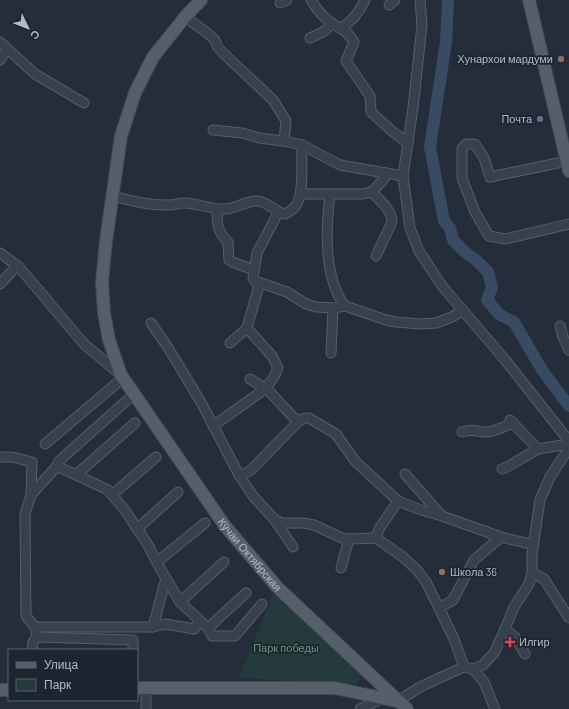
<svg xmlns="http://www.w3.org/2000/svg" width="569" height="709" viewBox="0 0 569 709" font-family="Barlow,sans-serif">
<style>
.green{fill:#253a3c}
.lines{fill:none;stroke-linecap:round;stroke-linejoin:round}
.river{stroke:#384b62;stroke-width:12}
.minor-casing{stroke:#555e69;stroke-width:11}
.major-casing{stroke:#404954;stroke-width:14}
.minor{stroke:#37404c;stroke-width:9}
.major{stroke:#555f6c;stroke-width:12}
.education-dot{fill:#8d6e63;stroke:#1c2530;stroke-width:1.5}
.service-dot{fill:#5c6f8a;stroke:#1c2530;stroke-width:1.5}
.health-dot{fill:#e0444e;stroke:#1c2530;stroke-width:1.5}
.labels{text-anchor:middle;stroke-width:3.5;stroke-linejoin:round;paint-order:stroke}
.poi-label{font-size:11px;fill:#b3bbc7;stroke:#1c2530;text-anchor:end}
.street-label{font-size:11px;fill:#b3bbc7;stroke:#1c2530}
.park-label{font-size:11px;fill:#6a9773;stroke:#1c2530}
</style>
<rect width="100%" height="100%" fill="#242e3b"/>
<path class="green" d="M 273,594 L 363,672 L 357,684 L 239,678 Z"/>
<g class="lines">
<path class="river" d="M 448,0 L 446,42 L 430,147 L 444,221 L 450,228 L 453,240 L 465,252 L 476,260 L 488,272 L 492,287 L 487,300 L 500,315 L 514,322 L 542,370 L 569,406"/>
<g class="minor-casing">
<g id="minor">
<path d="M 311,0 C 316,8 325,19 333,24 C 344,31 346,30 354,42 L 346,61 L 370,96 L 371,112 L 393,132 L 408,143"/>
<path d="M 420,0 L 422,25 L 413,108 L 403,176 L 410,228 L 419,251 L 442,286 L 506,361 L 569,441"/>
<path d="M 280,3 L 287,0"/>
<path d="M 389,5 L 395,0"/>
<path d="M 185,17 L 206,32 L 215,40 L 217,46 L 223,53 L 273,100 L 286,121 L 284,141"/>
<path d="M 342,28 C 352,21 360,11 365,0"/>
<path d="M 310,38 L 323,32 L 332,24"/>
<path d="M 0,42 L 35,74 L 84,103"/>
<path d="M 0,60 L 7,49"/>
<path d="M 213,130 L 242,133 L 260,138 L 289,142 L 302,145 L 340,165 L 403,176"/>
<path d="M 567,161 L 490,177 L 484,158 L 475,144 L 466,144 L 462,149 L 462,178 L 475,212 L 489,236 L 505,239 L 569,224"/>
<path d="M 372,192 C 380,201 392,210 392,222 L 376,256"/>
<path d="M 301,194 L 362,194 L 372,192 L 383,180 L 387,173"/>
<path d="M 330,194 C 326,228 323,277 345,306"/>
<path d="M 113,196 C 132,201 151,206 170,205 C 175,205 179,203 183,203 C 195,202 210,210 225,209 C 236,209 247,200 258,201 C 268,202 275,212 285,214 C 291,211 296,208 298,201 C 304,189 301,159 302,145"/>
<path d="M 217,209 C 217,224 217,231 228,242 L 229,260 L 232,262 L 254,270"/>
<path d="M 0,253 L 19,267 L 84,344 L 121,375"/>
<path d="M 255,281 L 287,292 L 306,304 L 316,307 L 333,308 L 345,306 L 386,320 L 396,322 L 420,324 L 436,323 L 452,317 L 463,310"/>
<path d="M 0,284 L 17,266"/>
<path d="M 151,323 L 167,346 L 181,369 L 202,404 L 239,475 L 253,496 L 274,519 L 282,523 L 303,523 L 314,525 L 342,538 L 349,539 L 376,538 L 403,557 L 417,570 L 426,582 L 439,608"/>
<path d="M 560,326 L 563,337 L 569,350"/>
<path d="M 230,343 L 247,328"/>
<path d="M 331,353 L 333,308"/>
<path d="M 250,379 L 268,390 L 293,417 L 299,421 L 305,418 L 309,418 L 336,434 L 355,461 L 398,501 L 421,510 L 442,516 L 501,537"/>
<path d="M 134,394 L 59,461 L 57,466 L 108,490 L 124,509 L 148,545 L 161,570 L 180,602 L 208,628 L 212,636 L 235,636 L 262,604"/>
<path d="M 510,420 L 538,449"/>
<path d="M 213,426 L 265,389 L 274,377 L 278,368 L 272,356 L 247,328 L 258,289 L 258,284 L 253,278 L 257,253 L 278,213"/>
<path d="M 462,432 C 475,428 479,433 488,432 C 496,431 505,426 513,423"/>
<path d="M 45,444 L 123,378"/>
<path d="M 0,457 L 12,457 L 32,462 L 31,495"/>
<path d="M 502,469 L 507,467 L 538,449 L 569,444"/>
<path d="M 405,474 L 441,515"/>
<path d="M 76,475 L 135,423"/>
<path d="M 239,475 L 244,474 L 251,470 L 299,421"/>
<path d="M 112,495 L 156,457"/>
<path d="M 274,519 L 293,547"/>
<path d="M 137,529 L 178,492"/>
<path d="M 376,538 L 379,529 L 398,501"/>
<path d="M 157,562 L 205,523"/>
<path d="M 341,568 L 349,539"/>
<path d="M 532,573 L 544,579 L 569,618"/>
<path d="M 180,602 L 224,562"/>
<path d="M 35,627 L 153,627 L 165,624 L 194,629 L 199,621"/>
<path d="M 153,627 L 166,578"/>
<path d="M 208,628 L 246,593"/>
<path d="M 505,629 L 515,637 L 525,654"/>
<path d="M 37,637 L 35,627 L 26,616 L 25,514 L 31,495 L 57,466"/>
<path d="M 37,637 L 133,640 L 133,650"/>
<path d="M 32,650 L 33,642 L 37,637"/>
<path d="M 464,667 L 454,639 L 439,608 L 453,600 L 474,560 L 501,537 L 534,545"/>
<path d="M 473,669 L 484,682 L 495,709"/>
<path d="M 398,701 L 420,687 L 446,675 L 464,667 L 473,669 L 483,665 L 494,653 L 505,629 L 514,607 L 529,584 L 532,573 L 532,554 L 540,500 L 550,477 L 569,448"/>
<path d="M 146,709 L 146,688"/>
<path d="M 360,709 L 383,698"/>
</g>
</g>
<g class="major-casing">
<g id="major">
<path id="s1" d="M 201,0 L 185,17 L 153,57 L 135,93 L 121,136 L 106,241 L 102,282 L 104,313 L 109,340 L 121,375 L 225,526 L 278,588 L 407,709"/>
<path d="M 529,0 L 569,171"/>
<path d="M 137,688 L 335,688 L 396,701"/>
<path d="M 0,690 L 9,690"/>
</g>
</g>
<use href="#minor" class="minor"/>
<use href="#major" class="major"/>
</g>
<g class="education-dot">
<circle cx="561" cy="59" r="4"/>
<circle cx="442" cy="572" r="4"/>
</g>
<circle class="service-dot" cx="540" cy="119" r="4"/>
<path class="health-dot" d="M508 636h4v4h4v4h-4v4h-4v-4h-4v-4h4z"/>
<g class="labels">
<g class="poi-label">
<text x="553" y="63">Хунархои мардуми</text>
<text x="532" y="123">Почта</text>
<text x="450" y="576" text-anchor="start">Школа 36</text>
<text x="519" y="646" text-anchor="start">Илгир</text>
</g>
<g class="street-label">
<text dy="4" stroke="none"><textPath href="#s1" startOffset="624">Кӯчаи Октябрская</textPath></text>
</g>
<g class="park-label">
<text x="286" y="652">Парк победы</text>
</g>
</g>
<rect x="8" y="649" width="130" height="52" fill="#1c2530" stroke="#58616c"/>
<rect x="16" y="662" width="20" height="6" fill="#555f6c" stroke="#58616c"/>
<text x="44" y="669" font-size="12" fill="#b3bbc7">Улица</text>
<rect x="16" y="679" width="20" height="12" fill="#253a3c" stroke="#58616c"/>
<text x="44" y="689" font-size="12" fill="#b3bbc7">Парк</text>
<g transform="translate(28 28) rotate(133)" stroke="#1c2530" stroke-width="3" paint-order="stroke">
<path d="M0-3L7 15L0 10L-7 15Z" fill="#b3bbc7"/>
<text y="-6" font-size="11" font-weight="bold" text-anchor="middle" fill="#b3bbc7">С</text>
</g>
</svg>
